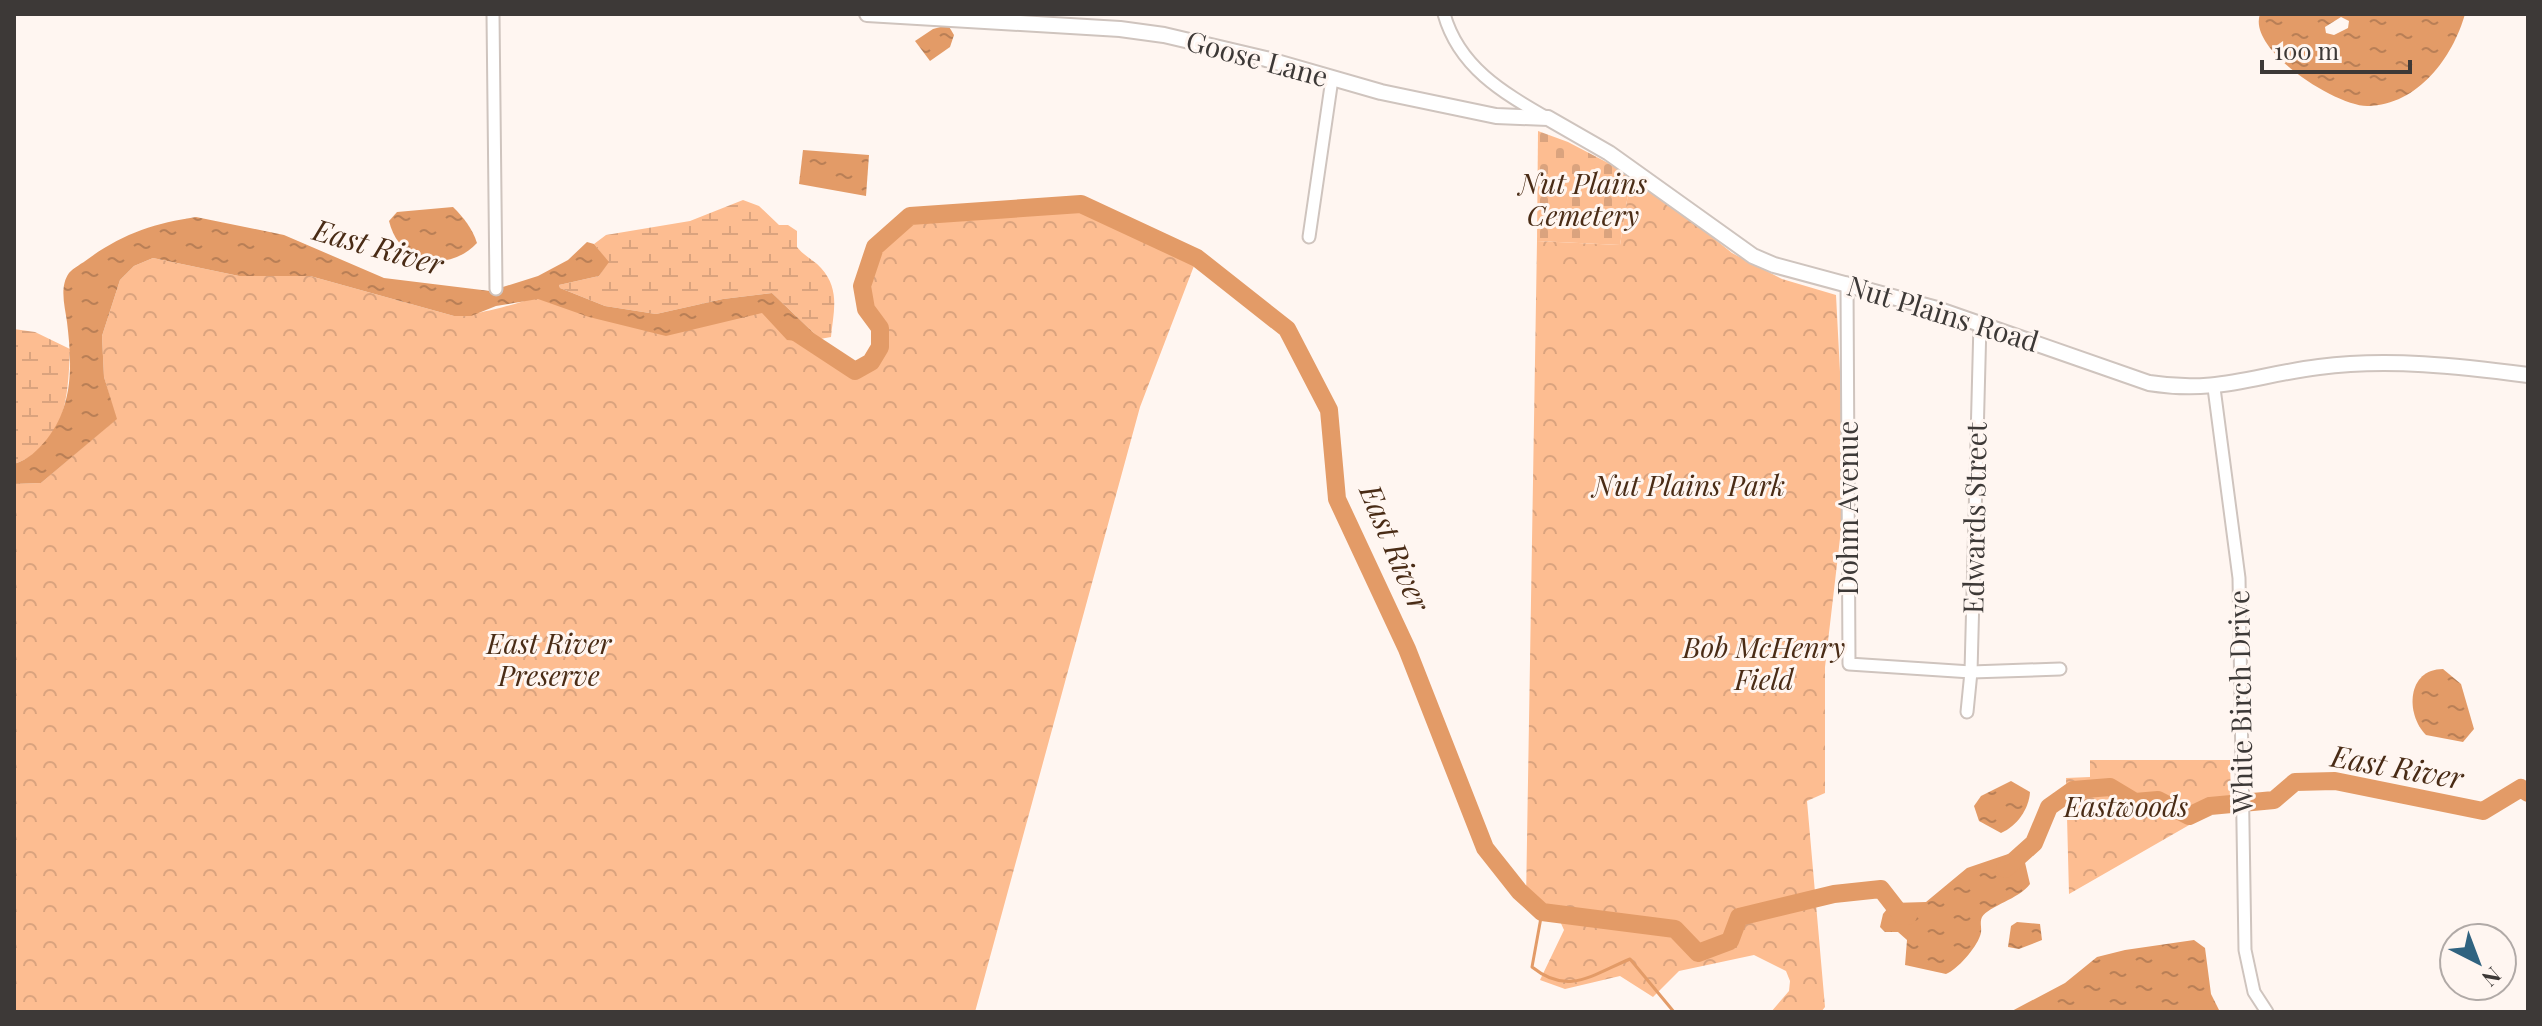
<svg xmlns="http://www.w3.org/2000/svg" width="2542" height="1026" viewBox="0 0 2542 1026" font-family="'Playfair Display',serif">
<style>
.wetland{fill:url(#wetland-marsh)}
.cemetery{fill:url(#cemetery-stones)}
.park{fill:url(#park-crowns)}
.water{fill:url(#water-ripples);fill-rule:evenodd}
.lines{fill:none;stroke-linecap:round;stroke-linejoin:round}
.stream{stroke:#e39b67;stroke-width:3}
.river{stroke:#e39b67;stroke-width:18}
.minor-casing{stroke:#cfc4be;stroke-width:15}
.tertiary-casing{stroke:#cfc4be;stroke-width:18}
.minor{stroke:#fff;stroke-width:11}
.tertiary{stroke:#fff;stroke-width:14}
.labels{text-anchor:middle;stroke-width:6;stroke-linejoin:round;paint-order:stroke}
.street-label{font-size:28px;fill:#3d3937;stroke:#fff6f1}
.park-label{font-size:28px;font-style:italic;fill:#4a2c16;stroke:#fff6f1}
.water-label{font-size:30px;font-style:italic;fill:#492b15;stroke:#fff6f1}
</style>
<defs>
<pattern id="wetland-marsh" width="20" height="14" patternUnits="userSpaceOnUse" patternTransform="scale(2)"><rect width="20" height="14" fill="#fdbd91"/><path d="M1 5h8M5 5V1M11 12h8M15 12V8" fill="none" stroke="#daa37e"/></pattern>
<pattern id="cemetery-stones" width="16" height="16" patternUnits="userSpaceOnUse" patternTransform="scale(2)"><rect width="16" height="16" fill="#fdbd91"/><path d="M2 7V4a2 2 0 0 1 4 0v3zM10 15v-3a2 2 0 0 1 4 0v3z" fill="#daa37e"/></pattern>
<pattern id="park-crowns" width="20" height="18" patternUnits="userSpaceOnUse" patternTransform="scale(2)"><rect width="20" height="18" fill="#fdbd91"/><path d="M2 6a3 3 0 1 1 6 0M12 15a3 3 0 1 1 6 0" fill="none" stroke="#daa37e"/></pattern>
<pattern id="water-ripples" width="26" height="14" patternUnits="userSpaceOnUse" patternTransform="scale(2)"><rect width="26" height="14" fill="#e39b67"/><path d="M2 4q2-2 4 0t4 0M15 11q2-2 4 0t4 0" fill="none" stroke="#b97f56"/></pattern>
</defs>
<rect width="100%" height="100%" fill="#fff6f1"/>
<g class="wetland">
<path d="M 743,200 L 759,206 L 779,225 L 788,225 L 797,231 L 797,247 C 804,256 814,260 821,268 C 841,290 833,313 831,337 L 820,339 L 772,293 L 723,299 L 656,314 L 605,306 L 560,288 L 559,285 L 599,276 L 608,262 L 594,244 L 606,235 L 690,221 Z"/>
<path d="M 14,329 L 35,332 L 70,349 C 68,395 67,446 14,464 Z"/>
</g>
<path class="cemetery" d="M 1538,131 L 1568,142 L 1631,175 L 1620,245 L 1537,241 Z"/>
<g class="park">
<path d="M 1631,175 L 1647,184 L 1732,253 L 1782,279 L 1836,295 L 1846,487 L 1825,667 L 1825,793 L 1807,801 L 1825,1007 L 1821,1012 L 1771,1012 L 1789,991 L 1790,981 L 1786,971 L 1754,955 L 1679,971 L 1653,997 L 1620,976 L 1565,989 L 1540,980 L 1564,930 L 1559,919 L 1526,901 L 1537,241 L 1620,245 Z"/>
<path d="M 1081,204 L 1197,258 L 1140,407 L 975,1012 L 14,1012 L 14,484 L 41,483 L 116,419 L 104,377 L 102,336 L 120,280 L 134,266 L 153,258 L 239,276 L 310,276 L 454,316 C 472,316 535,301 549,290 L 598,310 L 692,317 L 764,306 L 795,324 L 808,342 L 855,370 L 871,362 L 880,347 L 880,328 L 866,309 L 862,286 L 875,247 L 910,216 Z"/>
<path d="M 2090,760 L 2230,760 L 2231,801 L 2069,894 L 2066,778 L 2090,777 Z"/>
</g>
<g class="water">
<path d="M 2260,14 L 2465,14 C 2453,57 2418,105 2368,106 C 2337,107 2247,50 2260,14 ZM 2341,17 L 2349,21 L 2348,28 L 2334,35 L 2326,33 L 2325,27 Z"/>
<path d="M 948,25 L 954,35 L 950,47 L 930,61 L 915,41 L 933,29 Z"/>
<path d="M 803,150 L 869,155 L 866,196 L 799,184 Z"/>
<path d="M 453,207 C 464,218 472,228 477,243 C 448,274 399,264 389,221 L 397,212 Z"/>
<path d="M 196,217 L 284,235 L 384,278 L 490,291 L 538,276 L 568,260 L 587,242 L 594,244 L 609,262 L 599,276 L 559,285 L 560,288 L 605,306 L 656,314 L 723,299 L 772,293 L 820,339 L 808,342 L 787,340 L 762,313 L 666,336 L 589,317 L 538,299 L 496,306 L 471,316 L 454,316 L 310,276 L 239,276 L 153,258 L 134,266 L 120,280 L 102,336 L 104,377 L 117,419 L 41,483 L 14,484 L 14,464 C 29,459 37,451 47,439 C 74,405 72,363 67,322 C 65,307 59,287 69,273 C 73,268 83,263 88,259 C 122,234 155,223 196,217 Z"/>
<path d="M 2443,669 L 2461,684 L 2474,729 L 2463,742 L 2426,735 C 2405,714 2407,669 2443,669 Z"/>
<path d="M 2011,781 L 2030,792 C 2029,809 2017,826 2001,833 L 1979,821 L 1974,806 L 1981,796 Z"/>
<path d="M 2017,851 L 2023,854 L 2030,884 C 2019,899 1989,906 1982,917 C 1979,923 1983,930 1980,936 C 1976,948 1957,970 1946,974 L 1905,965 L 1907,940 L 1898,932 L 1885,932 L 1880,927 L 1883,914 L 1892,903 L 1926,902 L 1967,868 Z"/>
<path d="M 2017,922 L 2040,924 L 2042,940 L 2019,949 L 2008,947 L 2011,926 Z"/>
<path d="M 2194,940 L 2205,948 L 2211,994 L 2220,1012 L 2010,1012 L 2065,983 L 2097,957 L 2125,950 Z"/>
</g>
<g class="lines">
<path class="stream" d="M 1542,912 L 1532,967 C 1568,996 1592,975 1630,959 L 1674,1012"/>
<g class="river">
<path d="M 788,327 L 855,371 L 871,362 L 880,347 L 880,328 L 866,309 L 862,286 L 875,247 L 910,216 L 1081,204 L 1197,258 L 1287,329 L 1329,410 L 1337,499 L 1407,649 L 1485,848 L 1519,891 L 1542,912 L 1675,929 L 1698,953 L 1730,941 L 1739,917 L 1834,894 L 1881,889 L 1902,916 L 1908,916"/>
<path d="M 2005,869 L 2034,843 L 2049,807 L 2073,790 L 2110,787 L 2135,802 L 2158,800 L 2189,816 L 2210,806 L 2274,800 L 2295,782 L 2335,781 L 2483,811 L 2521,788 L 2528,793"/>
</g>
<g class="minor-casing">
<g id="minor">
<path d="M 493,14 L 496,289"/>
<path d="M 1444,14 C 1459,67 1502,92 1547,118"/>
<path d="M 1309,237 L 1332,79"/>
<path d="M 1847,283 L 1849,664 L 1971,672 L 2060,669"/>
<path d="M 2214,388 L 2239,578 L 2245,950 L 2254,992 L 2267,1012"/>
<path d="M 1967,712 L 1971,672 L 1980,323"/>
</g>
</g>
<g class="tertiary-casing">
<path id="tertiary" d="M 867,14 L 1120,29 L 1164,35 L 1266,59 L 1381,92 L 1496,116 L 1548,118 L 1609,153 L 1753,256 L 1774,265 L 1937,309 L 2149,383 C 2218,394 2254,375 2319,367 C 2388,358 2459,366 2528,375"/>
</g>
<use href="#minor" class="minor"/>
<use href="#tertiary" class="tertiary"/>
</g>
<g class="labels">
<g class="street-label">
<text transform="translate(1257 59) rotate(15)" y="10">Goose Lane</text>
<text transform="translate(1943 314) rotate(17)" y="10">Nut Plains Road</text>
<text transform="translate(1848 508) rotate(-90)" y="10">Dohm Avenue</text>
<text transform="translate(1975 518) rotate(-89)" y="10">Edwards Street</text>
<text transform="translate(2241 702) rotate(-91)" y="10">White Birch Drive</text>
</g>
<g class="park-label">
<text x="1583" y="194">Nut Plains<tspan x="1583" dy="32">Cemetery</tspan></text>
<text x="1689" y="496">Nut Plains Park</text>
<text x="549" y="654">East River<tspan x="549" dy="32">Preserve</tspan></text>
<text x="1764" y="658">Bob McHenry<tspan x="1764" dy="32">Field</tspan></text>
<text x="2126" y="817">Eastwoods</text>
</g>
<g class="water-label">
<text transform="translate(378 248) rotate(16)" y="10">East River</text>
<text transform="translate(1394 548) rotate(67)" y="10">East River</text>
<text transform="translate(2397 768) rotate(10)" y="10">East River</text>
</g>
</g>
<rect width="2542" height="1026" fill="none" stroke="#3d3937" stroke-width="32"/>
<g transform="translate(2478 962) rotate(138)"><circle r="38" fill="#fff6f1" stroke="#b1aaa7" stroke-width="2"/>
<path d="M0-6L14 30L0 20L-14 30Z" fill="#306380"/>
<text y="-12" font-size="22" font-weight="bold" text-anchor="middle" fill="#3d3937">N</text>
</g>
<path d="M2262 60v12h148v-12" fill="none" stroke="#3d3937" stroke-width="4"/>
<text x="2274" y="60" font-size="24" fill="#3d3937" stroke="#fff6f1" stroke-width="6" paint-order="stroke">100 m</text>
</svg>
